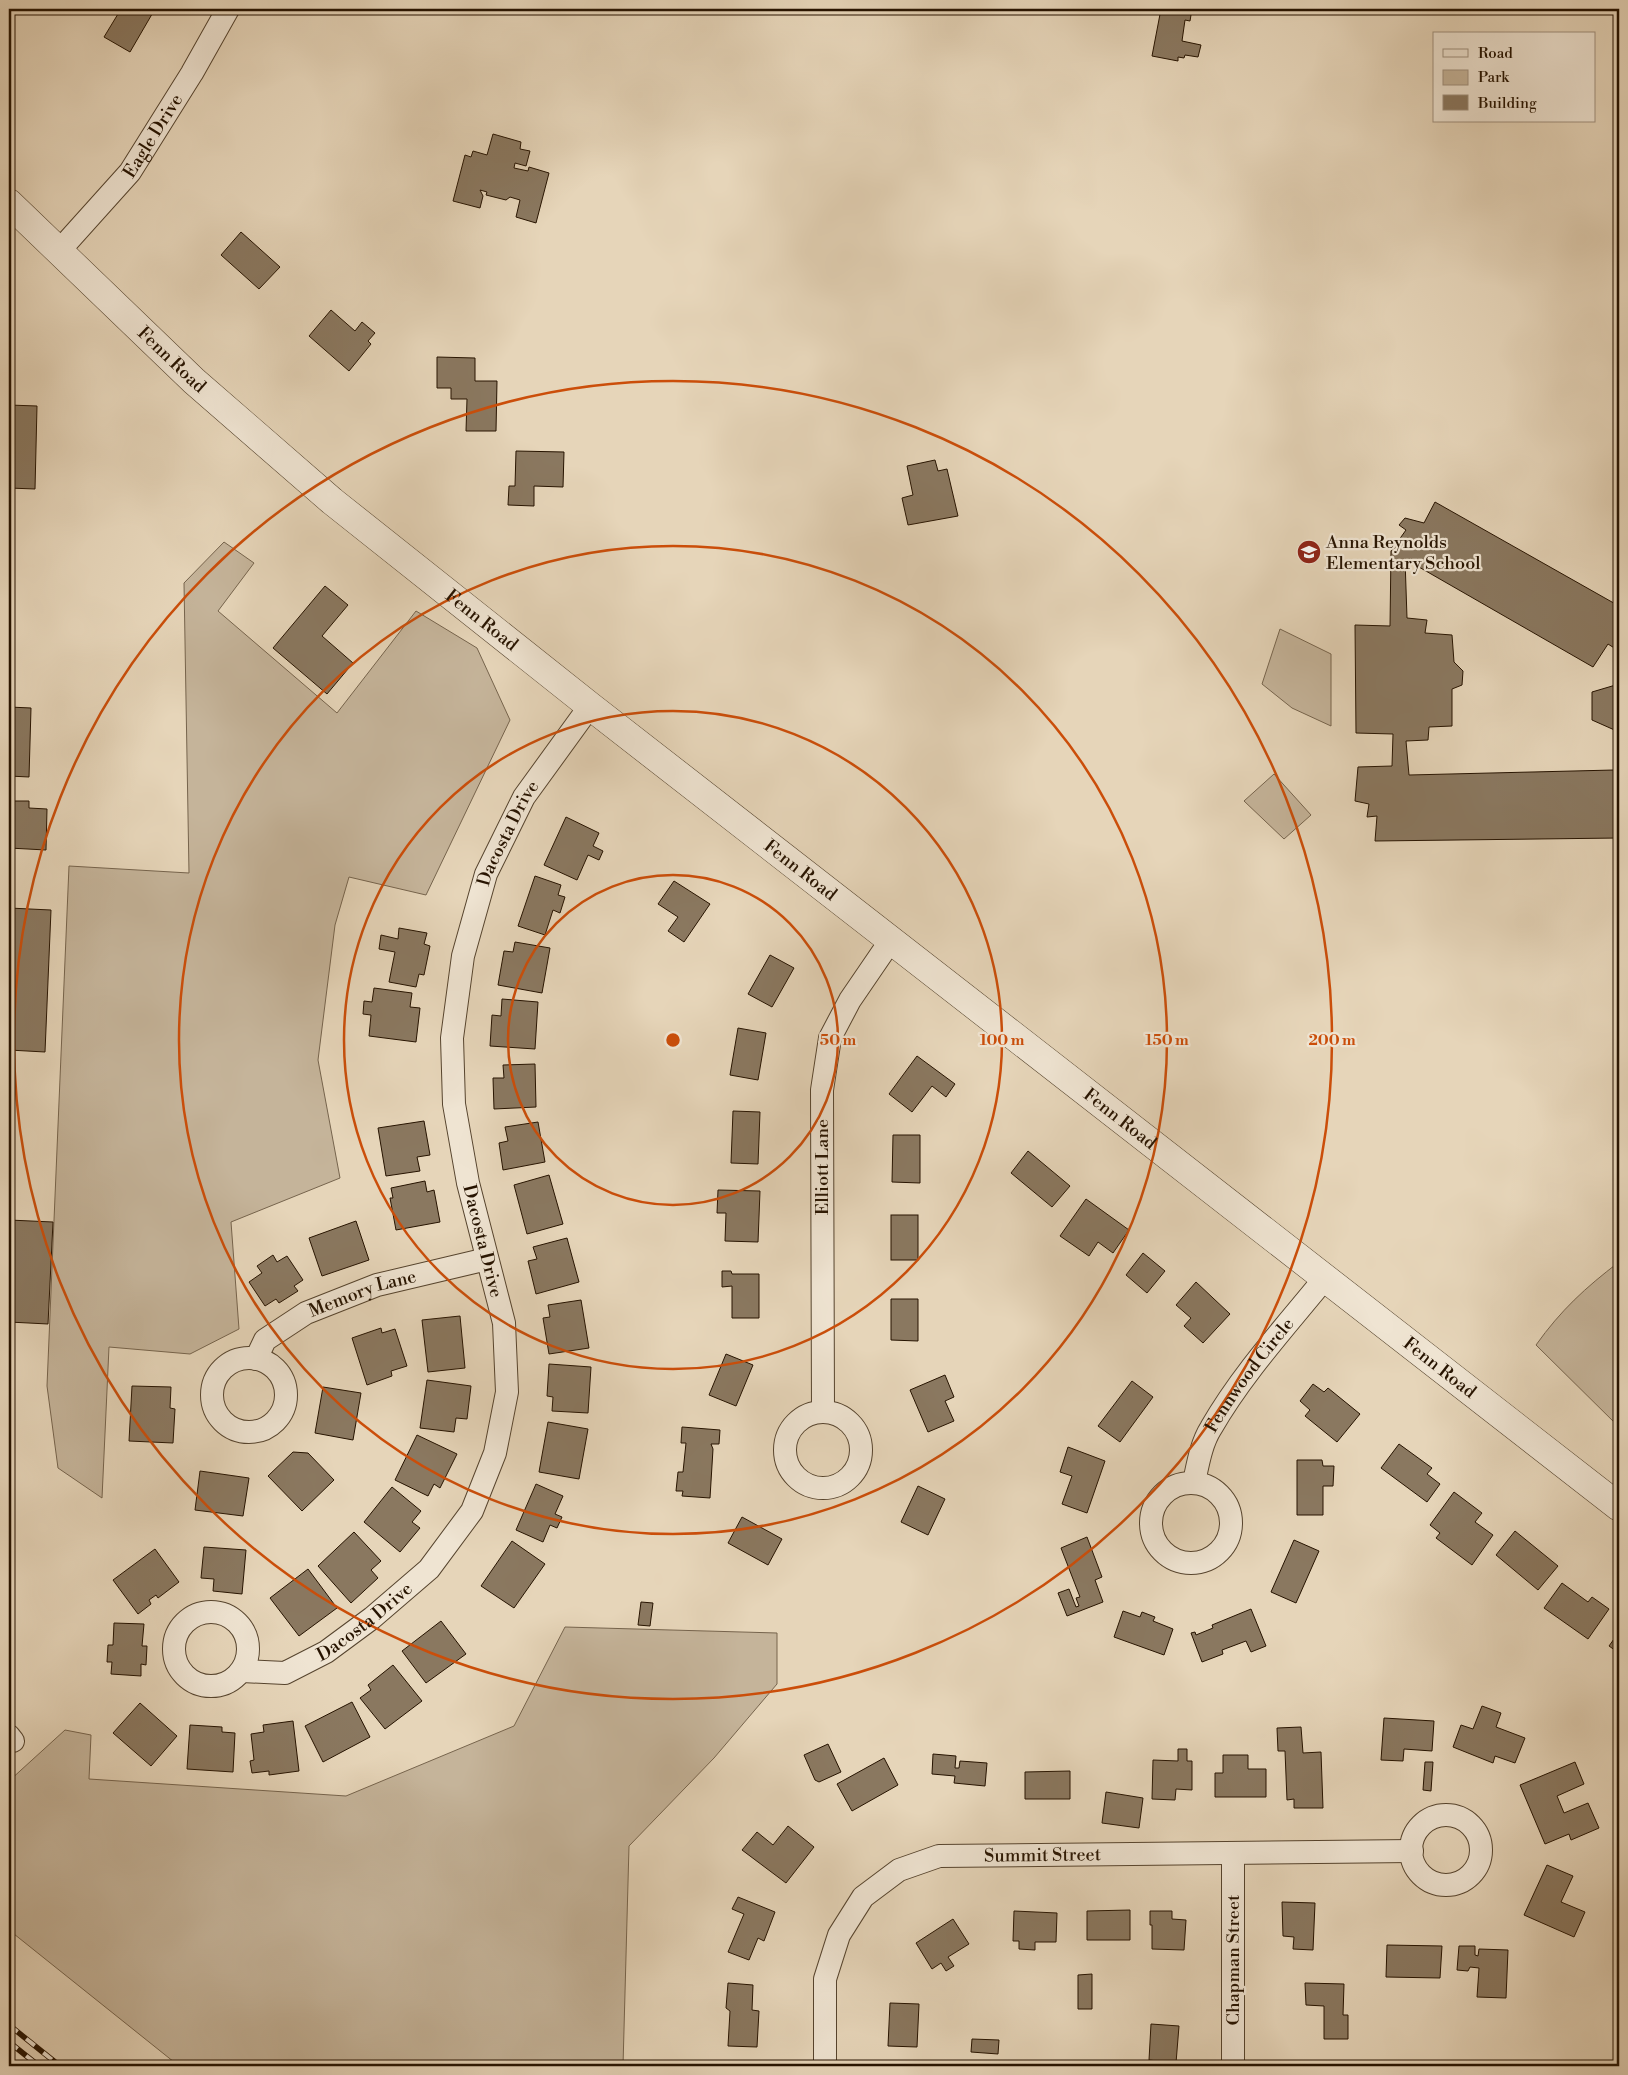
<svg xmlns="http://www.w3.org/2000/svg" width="1628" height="2075" viewBox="0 0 1628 2075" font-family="'Libre Bodoni',serif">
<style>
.green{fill:#c5b49a;stroke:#76644d}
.building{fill:#8a7860;stroke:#261300}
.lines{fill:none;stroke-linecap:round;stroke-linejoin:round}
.minor-casing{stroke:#56442e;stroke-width:24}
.tertiary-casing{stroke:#56442e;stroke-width:29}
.minor{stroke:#efe4d2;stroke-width:22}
.tertiary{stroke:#efe4d2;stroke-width:28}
.rail-casing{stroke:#261300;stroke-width:5.5}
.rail{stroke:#efe4d2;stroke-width:4;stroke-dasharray:11;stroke-linecap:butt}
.ring{fill:none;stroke:#cb4e0a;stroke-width:2.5}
.labels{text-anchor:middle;stroke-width:4.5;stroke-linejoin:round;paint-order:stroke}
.street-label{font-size:18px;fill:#261300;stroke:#efe4d2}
.poi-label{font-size:18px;fill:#261300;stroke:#efe4d2;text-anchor:start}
.centre{fill:#cb4e0a;stroke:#efe4d2;stroke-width:2.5}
.ring-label{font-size:15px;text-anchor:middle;font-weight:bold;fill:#cb4e0a;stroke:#efe4d2;stroke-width:4.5;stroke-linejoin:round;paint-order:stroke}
</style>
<rect width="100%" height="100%" fill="#e6d5b9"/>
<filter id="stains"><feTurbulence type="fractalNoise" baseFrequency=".004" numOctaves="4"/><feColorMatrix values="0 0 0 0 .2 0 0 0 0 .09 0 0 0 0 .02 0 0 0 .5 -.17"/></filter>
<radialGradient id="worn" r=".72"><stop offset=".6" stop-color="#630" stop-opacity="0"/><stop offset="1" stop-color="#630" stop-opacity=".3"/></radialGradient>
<g class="green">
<path d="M 224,542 L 254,563 L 218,611 L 337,713 L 416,611 L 477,648 L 510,720 L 426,895 L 349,877 L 335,925 L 318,1060 L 340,1178 L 231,1222 L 239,1329 L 190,1354 L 109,1347 L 102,1498 L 58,1468 L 47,1386 L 69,866 L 189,873 L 184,583 Z"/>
<path d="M 1280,629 L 1331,654 L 1331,726 L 1292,708 L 1262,684 Z"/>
<path d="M 1274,774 L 1311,815 L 1284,839 L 1244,801 Z"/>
<path d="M 1619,1262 L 1619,1427 L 1536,1345 C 1561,1310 1585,1288 1619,1262 Z"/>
<path d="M 565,1627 L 777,1633 L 777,1684 L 714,1758 L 629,1846 L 623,2066 L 179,2066 L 9,1930 L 9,1781 L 65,1730 L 91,1735 L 89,1779 L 346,1796 L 514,1726 Z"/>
</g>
<g class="building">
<path d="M 121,9 L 155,9 L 130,52 L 104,37 Z"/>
<path d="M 1161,9 L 1192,9 L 1190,21 L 1185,20 L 1182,41 L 1201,45 L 1198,57 L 1185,55 L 1184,58 L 1178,57 L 1178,61 L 1152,56 Z"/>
<path d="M 493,134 L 521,142 L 520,149 L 530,151 L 526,166 L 515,163 L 514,168 L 528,171 L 529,167 L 549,173 L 536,223 L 516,217 L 520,200 L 510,197 L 506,200 L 486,195 L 487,192 L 480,190 L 483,196 L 480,208 L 453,201 L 465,155 L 471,157 L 473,151 L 487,155 Z"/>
<path d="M 241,232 L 280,267 L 259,289 L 221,255 Z"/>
<path d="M 331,310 L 355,331 L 362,322 L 375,333 L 368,341 L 371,344 L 349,371 L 309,336 Z"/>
<path d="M 437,357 L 475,358 L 475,381 L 497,381 L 496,431 L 466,431 L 467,399 L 451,399 L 451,388 L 437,388 Z"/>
<path d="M 9,405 L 37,406 L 35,489 L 9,488 Z"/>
<path d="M 516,451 L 564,452 L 563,487 L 534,486 L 534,506 L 508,505 L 509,486 L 515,486 Z"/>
<path d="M 935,460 L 938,471 L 947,469 L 958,516 L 908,525 L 902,498 L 913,495 L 907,466 Z"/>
<path d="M 1435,502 L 1619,606 L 1619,651 L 1608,644 L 1593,667 L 1405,559 L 1407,618 L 1427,620 L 1425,633 L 1452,635 L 1454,662 L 1463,671 L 1462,685 L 1452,689 L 1452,726 L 1429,727 L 1428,740 L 1406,741 L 1409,775 L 1614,770 L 1617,777 L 1619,777 L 1619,838 L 1375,841 L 1377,816 L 1367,817 L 1369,804 L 1355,801 L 1358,767 L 1392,766 L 1393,734 L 1356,733 L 1355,625 L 1390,626 L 1391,551 L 1406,530 L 1399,525 L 1405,518 L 1424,523 Z"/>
<path d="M 325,586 L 348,605 L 322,636 L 353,663 L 327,694 L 273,648 Z"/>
<path d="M 1619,684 L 1619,732 L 1592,720 L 1592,692 Z"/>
<path d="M 9,707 L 31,708 L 29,777 L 9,776 Z"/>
<path d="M 9,801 L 29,801 L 29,808 L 47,809 L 46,850 L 9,848 Z"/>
<path d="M 566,817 L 599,833 L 593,846 L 603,851 L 599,860 L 588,855 L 577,880 L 544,865 Z"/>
<path d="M 535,876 L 561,885 L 558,895 L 565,897 L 560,913 L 553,910 L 545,935 L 518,926 Z"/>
<path d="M 674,881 L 710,904 L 684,942 L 668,931 L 678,917 L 658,904 Z"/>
<path d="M 9,908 L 51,910 L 45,1052 L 9,1050 L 9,1052 Z"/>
<path d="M 399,928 L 427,933 L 424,944 L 430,946 L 424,975 L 419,974 L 416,987 L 389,982 L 395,952 L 379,949 L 381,935 L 398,939 Z"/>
<path d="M 515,942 L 550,948 L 542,993 L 498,985 L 504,951 L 513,952 Z"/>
<path d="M 770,955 L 794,968 L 772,1007 L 748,994 Z"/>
<path d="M 374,988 L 412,993 L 410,1007 L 420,1008 L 416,1042 L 369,1036 L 371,1015 L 363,1014 L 364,1001 L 372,1002 Z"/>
<path d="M 502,999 L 538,1002 L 535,1049 L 490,1046 L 492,1015 L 501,1016 Z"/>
<path d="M 738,1028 L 766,1033 L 758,1080 L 730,1075 Z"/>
<path d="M 917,1056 L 955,1084 L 946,1097 L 932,1086 L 912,1112 L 889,1094 Z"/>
<path d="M 535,1064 L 536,1107 L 494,1109 L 493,1078 L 504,1078 L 503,1065 Z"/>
<path d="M 733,1111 L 760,1112 L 758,1164 L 731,1163 Z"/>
<path d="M 424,1121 L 430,1155 L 417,1157 L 420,1171 L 386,1176 L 378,1128 Z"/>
<path d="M 538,1122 L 545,1162 L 503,1170 L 499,1143 L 508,1141 L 505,1127 Z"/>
<path d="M 893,1135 L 920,1135 L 920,1183 L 892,1182 Z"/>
<path d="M 1028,1151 L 1070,1186 L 1052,1207 L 1011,1173 Z"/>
<path d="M 549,1175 L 563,1224 L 527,1234 L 514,1185 Z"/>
<path d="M 425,1181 L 427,1192 L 434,1190 L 440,1222 L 396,1230 L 390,1198 L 393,1198 L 391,1188 Z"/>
<path d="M 718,1190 L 760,1191 L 758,1242 L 725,1241 L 726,1213 L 717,1213 Z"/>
<path d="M 1086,1199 L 1129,1230 L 1113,1253 L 1098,1242 L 1089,1256 L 1060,1236 Z"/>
<rect x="891" y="1215" width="27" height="45"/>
<path d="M 9,1220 L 53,1222 L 48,1324 L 9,1322 Z"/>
<path d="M 356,1221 L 369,1260 L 322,1276 L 309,1238 Z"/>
<path d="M 567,1238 L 579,1282 L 536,1294 L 528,1261 L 537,1259 L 533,1247 Z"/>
<path d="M 1143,1253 L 1165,1271 L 1147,1293 L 1126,1275 Z"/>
<path d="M 273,1255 L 277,1262 L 287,1256 L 303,1280 L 294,1286 L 298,1291 L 279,1303 L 276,1299 L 265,1306 L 249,1282 L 262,1273 L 257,1266 Z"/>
<path d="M 722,1271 L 731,1271 L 732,1274 L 759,1274 L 759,1318 L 732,1318 L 732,1286 L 722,1287 Z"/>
<path d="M 1196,1282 L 1230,1314 L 1203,1343 L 1184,1326 L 1191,1318 L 1176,1305 Z"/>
<path d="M 891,1299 L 918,1299 L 918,1341 L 891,1340 Z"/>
<path d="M 581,1300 L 589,1348 L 549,1354 L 543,1318 L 550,1317 L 548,1305 Z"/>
<path d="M 460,1316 L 465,1368 L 428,1372 L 422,1320 Z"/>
<path d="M 381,1328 L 382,1333 L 395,1329 L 407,1366 L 391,1371 L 392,1376 L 367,1385 L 352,1338 Z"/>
<path d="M 726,1354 L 753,1365 L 736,1406 L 709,1395 Z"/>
<path d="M 549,1364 L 591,1367 L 588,1413 L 552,1411 L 553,1397 L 547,1396 Z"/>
<path d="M 945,1375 L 954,1397 L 945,1401 L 954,1421 L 928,1432 L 910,1390 Z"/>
<path d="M 427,1380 L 471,1386 L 467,1419 L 456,1418 L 454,1432 L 420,1428 Z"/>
<path d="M 1132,1381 L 1153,1397 L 1120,1442 L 1098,1426 Z"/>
<path d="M 1313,1384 L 1324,1392 L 1328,1388 L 1360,1414 L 1337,1442 L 1305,1416 L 1310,1410 L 1300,1401 Z"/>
<path d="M 132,1386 L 171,1387 L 170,1408 L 175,1409 L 173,1443 L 129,1441 Z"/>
<path d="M 323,1387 L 361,1393 L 353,1440 L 315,1433 Z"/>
<path d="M 548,1422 L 588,1429 L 579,1479 L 539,1472 Z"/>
<path d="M 682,1427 L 720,1430 L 719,1444 L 711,1444 L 713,1449 L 710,1498 L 682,1496 L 683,1491 L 676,1491 L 678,1472 L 683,1472 L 686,1443 L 681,1443 Z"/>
<path d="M 417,1435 L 457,1454 L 440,1488 L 434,1484 L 428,1496 L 395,1480 Z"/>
<path d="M 1399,1444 L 1432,1468 L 1427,1474 L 1440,1484 L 1427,1502 L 1381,1468 Z"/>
<path d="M 1068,1447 L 1105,1461 L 1087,1513 L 1062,1504 L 1072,1476 L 1060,1472 Z"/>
<path d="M 293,1452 L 308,1453 L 334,1480 L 302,1511 L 268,1476 Z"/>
<path d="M 1297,1460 L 1322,1460 L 1323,1466 L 1334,1466 L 1333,1486 L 1323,1486 L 1323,1515 L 1297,1515 Z"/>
<path d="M 200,1471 L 249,1478 L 243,1516 L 195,1510 Z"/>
<path d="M 536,1484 L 563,1496 L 555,1514 L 562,1517 L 557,1528 L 550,1525 L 543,1542 L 516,1530 Z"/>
<path d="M 918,1486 L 945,1499 L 928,1535 L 901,1522 Z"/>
<path d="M 392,1487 L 421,1511 L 412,1522 L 420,1528 L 400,1552 L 364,1522 Z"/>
<path d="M 1454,1492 L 1482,1513 L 1475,1522 L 1493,1535 L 1472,1565 L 1436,1538 L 1440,1533 L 1430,1525 Z"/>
<path d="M 742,1517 L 782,1539 L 768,1565 L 728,1543 Z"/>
<path d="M 1515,1531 L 1558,1566 L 1538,1590 L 1496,1555 Z"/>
<path d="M 354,1532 L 381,1561 L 371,1570 L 378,1578 L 351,1603 L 318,1566 Z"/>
<path d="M 1087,1537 L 1102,1577 L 1095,1580 L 1103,1602 L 1067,1616 L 1058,1593 L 1069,1589 L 1076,1607 L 1079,1606 L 1076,1598 L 1080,1597 L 1061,1548 Z"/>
<path d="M 1294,1540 L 1319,1551 L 1296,1603 L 1271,1592 Z"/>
<path d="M 512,1541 L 545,1564 L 514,1608 L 481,1586 Z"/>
<path d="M 204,1547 L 246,1550 L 242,1594 L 213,1591 L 214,1579 L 201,1578 Z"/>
<path d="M 155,1549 L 179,1582 L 158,1598 L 156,1595 L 149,1600 L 151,1604 L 138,1614 L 113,1580 Z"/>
<path d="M 308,1569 L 337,1608 L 299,1636 L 270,1598 Z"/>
<path d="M 1562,1583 L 1588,1602 L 1592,1597 L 1609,1609 L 1588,1639 L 1544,1608 Z"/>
<path d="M 641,1602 L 653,1603 L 650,1626 L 638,1625 Z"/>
<path d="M 1251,1609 L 1266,1646 L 1251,1652 L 1246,1641 L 1222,1650 L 1223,1654 L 1202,1662 L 1191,1633 L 1195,1632 L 1196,1635 L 1213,1628 L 1212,1625 Z"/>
<path d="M 1123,1611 L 1140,1617 L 1142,1612 L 1155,1617 L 1153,1621 L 1173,1629 L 1164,1655 L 1114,1637 Z"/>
<path d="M 441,1621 L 466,1654 L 426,1683 L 402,1651 Z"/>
<path d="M 114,1623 L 144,1624 L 142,1646 L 147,1646 L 146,1665 L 141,1664 L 141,1676 L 111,1674 L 112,1662 L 107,1662 L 108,1645 L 113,1645 Z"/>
<path d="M 1619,1632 L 1619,1653 L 1609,1646 Z"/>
<path d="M 393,1665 L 422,1701 L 385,1729 L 360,1698 L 371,1690 L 368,1685 Z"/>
<path d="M 352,1702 L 370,1737 L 323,1762 L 305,1726 Z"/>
<path d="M 140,1703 L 177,1736 L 151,1766 L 113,1733 Z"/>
<path d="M 1482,1706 L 1501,1713 L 1496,1727 L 1525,1738 L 1515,1763 L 1495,1756 L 1493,1763 L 1453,1747 L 1461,1725 L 1473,1729 Z"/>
<path d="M 1384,1718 L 1434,1721 L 1432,1751 L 1404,1749 L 1403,1761 L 1381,1760 Z"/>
<path d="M 293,1721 L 299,1771 L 269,1775 L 269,1771 L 252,1773 L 250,1761 L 254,1760 L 251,1734 L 264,1732 L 263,1725 Z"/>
<path d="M 190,1725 L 222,1727 L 222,1732 L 235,1733 L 233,1772 L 187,1769 Z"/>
<path d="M 1301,1727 L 1303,1753 L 1321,1752 L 1323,1808 L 1294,1808 L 1294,1799 L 1287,1800 L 1285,1751 L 1278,1751 L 1277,1728 Z"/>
<path d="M 828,1744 L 841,1772 L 819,1782 L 815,1780 L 804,1755 Z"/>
<path d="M 1178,1749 L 1187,1749 L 1187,1761 L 1192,1761 L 1192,1790 L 1176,1789 L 1175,1800 L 1152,1799 L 1153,1760 L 1178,1761 Z"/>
<path d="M 933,1754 L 956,1756 L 955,1768 L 959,1768 L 960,1761 L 987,1763 L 985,1786 L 954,1783 L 955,1776 L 932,1774 Z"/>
<path d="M 1223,1755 L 1248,1755 L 1248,1769 L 1266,1769 L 1266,1797 L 1215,1797 L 1215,1773 L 1223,1773 Z"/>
<path d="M 884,1758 L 898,1785 L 852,1811 L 837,1784 Z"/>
<path d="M 1425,1762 L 1433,1762 L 1431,1791 L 1423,1790 Z"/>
<path d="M 1575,1762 L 1584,1784 L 1557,1796 L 1564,1813 L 1588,1803 L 1599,1828 L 1571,1840 L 1569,1834 L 1545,1844 L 1520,1785 Z"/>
<path d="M 1070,1771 L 1070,1799 L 1025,1799 L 1025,1772 Z"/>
<path d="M 1106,1792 L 1143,1798 L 1139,1828 L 1102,1823 Z"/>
<path d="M 788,1826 L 814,1847 L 786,1883 L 742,1850 L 757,1832 L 773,1845 Z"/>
<path d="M 1547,1865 L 1573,1876 L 1561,1902 L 1585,1912 L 1574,1937 L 1524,1915 Z"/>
<path d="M 738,1897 L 775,1912 L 764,1941 L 758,1938 L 749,1960 L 728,1952 L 744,1914 L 732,1909 Z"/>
<path d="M 1282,1902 L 1315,1903 L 1313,1950 L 1293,1949 L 1294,1937 L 1283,1936 Z"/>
<path d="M 1130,1910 L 1130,1940 L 1087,1940 L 1087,1911 Z"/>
<path d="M 1014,1911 L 1057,1913 L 1056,1942 L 1035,1942 L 1035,1950 L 1019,1949 L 1019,1941 L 1013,1941 Z"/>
<path d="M 1150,1911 L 1172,1911 L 1172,1919 L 1186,1920 L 1184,1950 L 1152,1949 L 1152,1925 L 1150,1925 Z"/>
<path d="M 953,1919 L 969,1944 L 948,1957 L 954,1966 L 946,1971 L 941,1963 L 932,1969 L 916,1943 Z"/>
<path d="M 1387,1945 L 1442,1946 L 1440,1978 L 1386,1977 Z"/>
<path d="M 1459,1946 L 1475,1946 L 1475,1955 L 1478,1956 L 1479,1949 L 1508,1950 L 1506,1998 L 1477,1997 L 1479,1968 L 1470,1967 L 1468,1971 L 1457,1970 Z"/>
<path d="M 1092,1974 L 1092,2009 L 1078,2009 L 1078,1975 Z"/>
<path d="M 728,1983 L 753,1985 L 752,2010 L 759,2011 L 757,2047 L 728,2046 L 730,2011 L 726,2008 Z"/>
<path d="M 1305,1983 L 1344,1984 L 1343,2015 L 1348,2015 L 1348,2039 L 1324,2039 L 1324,2006 L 1306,2005 Z"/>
<path d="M 890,2003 L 919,2004 L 917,2047 L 888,2046 Z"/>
<path d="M 1151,2024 L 1179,2026 L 1176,2063 L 1149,2060 Z"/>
<path d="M 972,2039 L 999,2040 L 998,2054 L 971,2052 Z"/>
</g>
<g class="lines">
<g class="minor-casing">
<g id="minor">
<path id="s1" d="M 59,251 L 130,172 L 192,73 L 228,9"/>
<circle cx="249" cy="1395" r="37"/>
<path id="s2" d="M 256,1359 L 265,1340 L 306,1313 L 377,1285 L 487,1259"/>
<circle cx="823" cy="1450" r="38"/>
<path d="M 823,1412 L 822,1090 L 830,1038 L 850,1000 L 891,940"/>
<path id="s3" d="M 1194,1482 C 1198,1464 1201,1444 1211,1428 C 1242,1374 1286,1326 1325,1278"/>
<circle cx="1191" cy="1523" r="40"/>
<circle cx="211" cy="1649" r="37"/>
<path id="s4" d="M 242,1671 L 285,1673 L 326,1652 L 372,1618 L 429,1569 L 472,1511 L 495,1453 L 507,1392 L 504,1323 L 468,1183 L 454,1104 L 452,1038 L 463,956 L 486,874 L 524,797 L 590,706"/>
<path d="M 9,1736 L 13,1741"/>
<circle cx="1446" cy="1850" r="35"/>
<path id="s5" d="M 825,2066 L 825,1979 L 839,1935 L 863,1897 L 899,1870 L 939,1856 L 1412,1851"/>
<path d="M 1233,2066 L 1233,1853"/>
</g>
</g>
<g class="tertiary-casing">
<g id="tertiary">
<path id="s6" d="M 9,203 L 194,381 L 332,501 L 590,706 L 1619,1507"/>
</g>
</g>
<use href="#minor" class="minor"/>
<use href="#tertiary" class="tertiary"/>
<g class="rail-casing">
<g id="rail">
<path d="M 9,2025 L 60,2066"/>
<path d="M 9,2042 L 39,2066"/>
</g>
</g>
<use href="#rail" class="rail"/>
</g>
<g class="ring">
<circle cx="673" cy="1040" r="165"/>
<circle cx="673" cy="1040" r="329"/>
<circle cx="673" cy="1040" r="494"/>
<circle cx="673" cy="1040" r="659"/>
</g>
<defs>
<g id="school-disc" transform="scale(1.25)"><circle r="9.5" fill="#8f2418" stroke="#efe4d2"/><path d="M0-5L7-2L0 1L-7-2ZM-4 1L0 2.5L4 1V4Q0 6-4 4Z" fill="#fff"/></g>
</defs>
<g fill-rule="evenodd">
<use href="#school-disc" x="1309" y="552"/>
</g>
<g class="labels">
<g class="street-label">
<text dy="6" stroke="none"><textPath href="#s1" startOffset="149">Eagle Drive</textPath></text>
<text dy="6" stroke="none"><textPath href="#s6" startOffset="226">Fenn Road</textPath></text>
<text dy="6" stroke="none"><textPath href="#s6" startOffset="631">Fenn Road</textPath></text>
<text dy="6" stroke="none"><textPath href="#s4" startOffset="992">Dacosta Drive</textPath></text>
<text dy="6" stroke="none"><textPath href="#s6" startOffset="1036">Fenn Road</textPath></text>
<text dy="6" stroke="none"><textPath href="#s6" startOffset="1441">Fenn Road</textPath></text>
<text transform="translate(822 1167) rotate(-90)" y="6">Elliott Lane</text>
<text transform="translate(483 1241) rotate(76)" y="6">Dacosta Drive</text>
<text dy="6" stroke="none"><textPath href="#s2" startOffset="130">Memory Lane</textPath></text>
<text dy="6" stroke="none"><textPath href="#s6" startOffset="1846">Fenn Road</textPath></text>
<text dy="6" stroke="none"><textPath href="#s3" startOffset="122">Fennwood Circle</textPath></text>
<text dy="6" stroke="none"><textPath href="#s4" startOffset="138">Dacosta Drive</textPath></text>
<text dy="6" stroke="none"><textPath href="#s5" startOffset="369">Summit Street</textPath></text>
<text transform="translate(1233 1960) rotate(-90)" y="6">Chapman Street</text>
</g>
<g class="poi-label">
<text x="1326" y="548">Anna Reynolds<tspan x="1326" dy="21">Elementary School</tspan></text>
</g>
</g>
<circle cx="673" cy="1040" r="8" class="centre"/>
<g class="ring-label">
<text x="838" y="1045">50 m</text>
<text x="1002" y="1045">100 m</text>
<text x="1167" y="1045">150 m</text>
<text x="1332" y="1045">200 m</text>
</g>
<rect width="1628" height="2075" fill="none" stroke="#e6d5b9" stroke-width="30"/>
<rect x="10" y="10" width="1608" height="2055" fill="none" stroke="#261300" stroke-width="2.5"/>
<rect x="15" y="15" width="1598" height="2045" fill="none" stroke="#261300"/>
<rect x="1433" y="32" width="162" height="90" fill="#efe4d2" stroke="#9f907e"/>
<rect x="1443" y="49" width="25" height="8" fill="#efe4d2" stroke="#9f907e"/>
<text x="1478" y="58" font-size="15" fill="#261300">Road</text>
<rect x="1443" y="70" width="25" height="15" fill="#c5b49a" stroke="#9f907e"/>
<text x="1478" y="82" font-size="15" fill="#261300">Park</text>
<rect x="1443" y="95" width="25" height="15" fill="#8a7860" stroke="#9f907e"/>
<text x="1478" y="108" font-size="15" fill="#261300">Building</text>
<rect width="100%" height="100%" filter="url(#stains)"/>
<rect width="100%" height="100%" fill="url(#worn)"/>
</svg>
